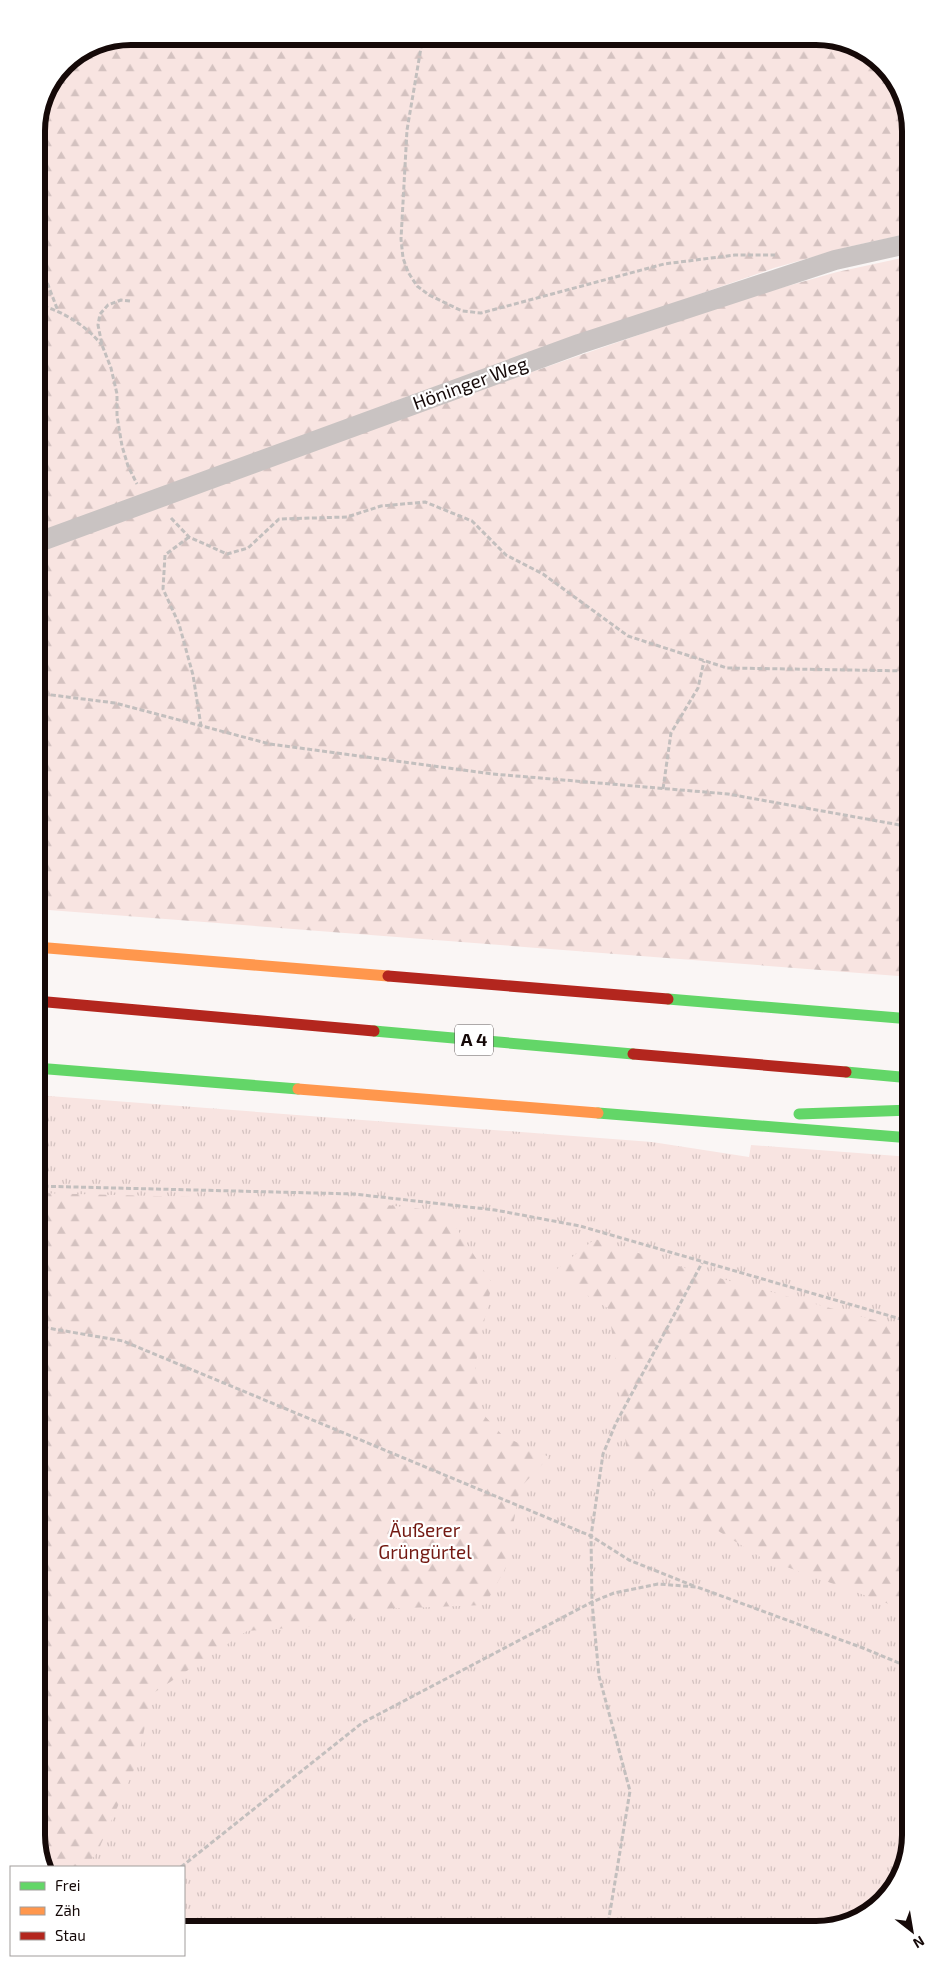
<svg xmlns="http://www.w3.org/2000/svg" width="947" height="1966" viewBox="0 0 947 1966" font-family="'Exo 2',sans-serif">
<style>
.grass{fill:url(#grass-tufts)}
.forest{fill:url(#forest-firs)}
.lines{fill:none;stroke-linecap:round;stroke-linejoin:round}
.path{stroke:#c3bfbe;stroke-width:3;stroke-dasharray:5 2.5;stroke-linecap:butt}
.street{stroke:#c9c3c2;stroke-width:20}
.fast{stroke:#63d668;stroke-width:11}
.slow{stroke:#ff974d;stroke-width:11}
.jam{stroke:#b3261e;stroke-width:11}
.labels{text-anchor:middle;stroke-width:4.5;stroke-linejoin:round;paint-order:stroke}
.shield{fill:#fff;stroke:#5b5352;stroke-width:1}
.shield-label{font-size:18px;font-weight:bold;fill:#150908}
.street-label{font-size:19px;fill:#150908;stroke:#fff}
.park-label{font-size:19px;fill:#731912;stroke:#fff}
.rim{fill:none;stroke:#150908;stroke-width:6}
</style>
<defs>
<pattern id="grass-tufts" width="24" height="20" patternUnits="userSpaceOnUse" patternTransform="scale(1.25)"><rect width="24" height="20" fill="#f8e4e1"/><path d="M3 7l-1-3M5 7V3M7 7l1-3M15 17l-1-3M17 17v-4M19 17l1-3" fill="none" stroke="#d4c2c0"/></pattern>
<pattern id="forest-firs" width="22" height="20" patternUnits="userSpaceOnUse" patternTransform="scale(1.25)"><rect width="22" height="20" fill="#f8e4e1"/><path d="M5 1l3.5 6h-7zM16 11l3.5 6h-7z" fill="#d4c2c0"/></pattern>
</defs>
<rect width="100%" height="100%" fill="#faf6f5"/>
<path class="grass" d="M 36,1095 L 652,1142 L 749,1157 L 751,1145 L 911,1157 L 911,1836 L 895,1888 L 852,1923 L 816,1930 L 184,1930 L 184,1867 L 43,1867 L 36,1835 Z"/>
<g class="forest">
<path d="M 131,36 L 823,36 L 874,56 L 904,95 L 911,131 L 911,233 L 848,247 L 774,268 L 417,393 L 36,536 L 36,125 L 64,64 L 95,43 Z"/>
<path d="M 911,256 L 911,977 L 36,909 L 36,551 L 428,408 L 699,314 L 770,291 L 837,272 Z"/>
<path d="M 36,1193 L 353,1201 L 446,1212 L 492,1283 L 475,1367 L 483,1414 L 503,1436 L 549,1457 L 520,1488 L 505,1569 L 485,1605 L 380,1609 L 341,1624 L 247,1631 L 152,1694 L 137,1763 L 97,1853 L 85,1867 L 43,1867 L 36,1835 Z"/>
<path d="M 595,1239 L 697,1272 L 911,1330 L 911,1612 L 762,1558 L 647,1487 L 627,1453 L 609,1309 L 552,1273 Z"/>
</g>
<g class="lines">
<g class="path">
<path d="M 423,36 L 407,130 L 401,239 L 403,258 L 408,272 L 417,286 L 429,295 L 462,311 L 481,313 L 664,264 L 735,255 L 775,255"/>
<path d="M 36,140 L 36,138"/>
<path d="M 36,167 L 36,155"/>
<path d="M 36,233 L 39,237 L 40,264 L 58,311"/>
<path d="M 130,301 L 121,300 L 108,305 L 100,314 L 98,325 L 102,345 L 111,368 L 117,394 L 117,416 L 122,446 L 128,466 L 137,484"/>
<path d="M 36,304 C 63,311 84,324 102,345"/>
<path d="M 171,518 L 189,537 L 227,554 L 248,548 L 279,519 L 347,517 L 381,506 L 425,502 L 472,521 L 506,555 L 543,574 L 628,636 L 727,668 L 911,671"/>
<path d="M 189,537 L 165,555 L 163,589 L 179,624 L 193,675 L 201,726"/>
<path d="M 36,693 L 115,703 L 270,744 L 493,774 L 728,794 L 911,827"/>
<path d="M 663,789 L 671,733 L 698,688 L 704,661"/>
<path d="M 36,1186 L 354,1194 L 495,1210 L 580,1226 L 911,1322"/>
<path d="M 36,1326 L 123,1341 L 591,1536 L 629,1560 L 694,1586"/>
<path d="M 181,1867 L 362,1723 L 592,1602 L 614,1593 L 658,1584 L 697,1587 L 863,1648 L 911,1668"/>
<path d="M 609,1930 L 609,1918 L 630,1791 L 599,1676 L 592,1602 L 591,1536 L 603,1454 L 616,1423 L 702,1263"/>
</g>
<path class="street" d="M 36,543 L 579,344 L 835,260 L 911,243"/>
<g class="fast">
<path d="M 668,999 L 911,1019"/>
<path d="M 374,1031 L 633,1054"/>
<path d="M 36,1068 L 298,1089"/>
<path d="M 846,1072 L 911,1078"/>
<path d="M 598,1113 L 911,1138"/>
<path d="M 799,1114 L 911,1110"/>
</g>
<g class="slow">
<path d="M 36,947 L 388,976"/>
<path d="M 298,1089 L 598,1113"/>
</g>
<g class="jam">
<path d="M 388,976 L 668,999"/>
<path d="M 36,1001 L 374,1031"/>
<path d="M 633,1054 L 846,1072"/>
</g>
</g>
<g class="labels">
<rect class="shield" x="455" y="1024.5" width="38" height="31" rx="4"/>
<g class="shield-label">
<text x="474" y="1046">A 4</text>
</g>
<g class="street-label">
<text transform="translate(470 383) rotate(-20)" y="7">Höninger Weg</text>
</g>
<g class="park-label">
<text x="425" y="1537">Äußerer<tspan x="425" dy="22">Grüngürtel</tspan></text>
</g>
</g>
<path d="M0 0H947V1966H0ZM131 45H816A86 86 0 0 1 902 131V1835A86 86 0 0 1 816 1921H131A86 86 0 0 1 45 1835V131A86 86 0 0 1 131 45Z" fill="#fff" fill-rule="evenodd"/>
<path class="rim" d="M131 45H816A86 86 0 0 1 902 131V1835A86 86 0 0 1 816 1921H131A86 86 0 0 1 45 1835V131A86 86 0 0 1 131 45Z"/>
<rect x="10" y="1866" width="175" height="90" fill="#ffffff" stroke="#a19d9c"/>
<rect x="20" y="1882" width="25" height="8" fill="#63d668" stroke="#a19d9c"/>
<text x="55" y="1891" font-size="15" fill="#150908">Frei</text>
<rect x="20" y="1907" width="25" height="8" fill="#ff974d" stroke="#a19d9c"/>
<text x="55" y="1916" font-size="15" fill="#150908">Zäh</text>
<rect x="20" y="1932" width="25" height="8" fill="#b3261e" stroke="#a19d9c"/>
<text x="55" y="1941" font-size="15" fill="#150908">Stau</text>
<g transform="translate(912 1931) rotate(149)" stroke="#ffffff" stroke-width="4" paint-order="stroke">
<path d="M0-4L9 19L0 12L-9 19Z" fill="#150908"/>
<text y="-8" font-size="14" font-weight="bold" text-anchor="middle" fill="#150908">N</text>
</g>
</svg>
